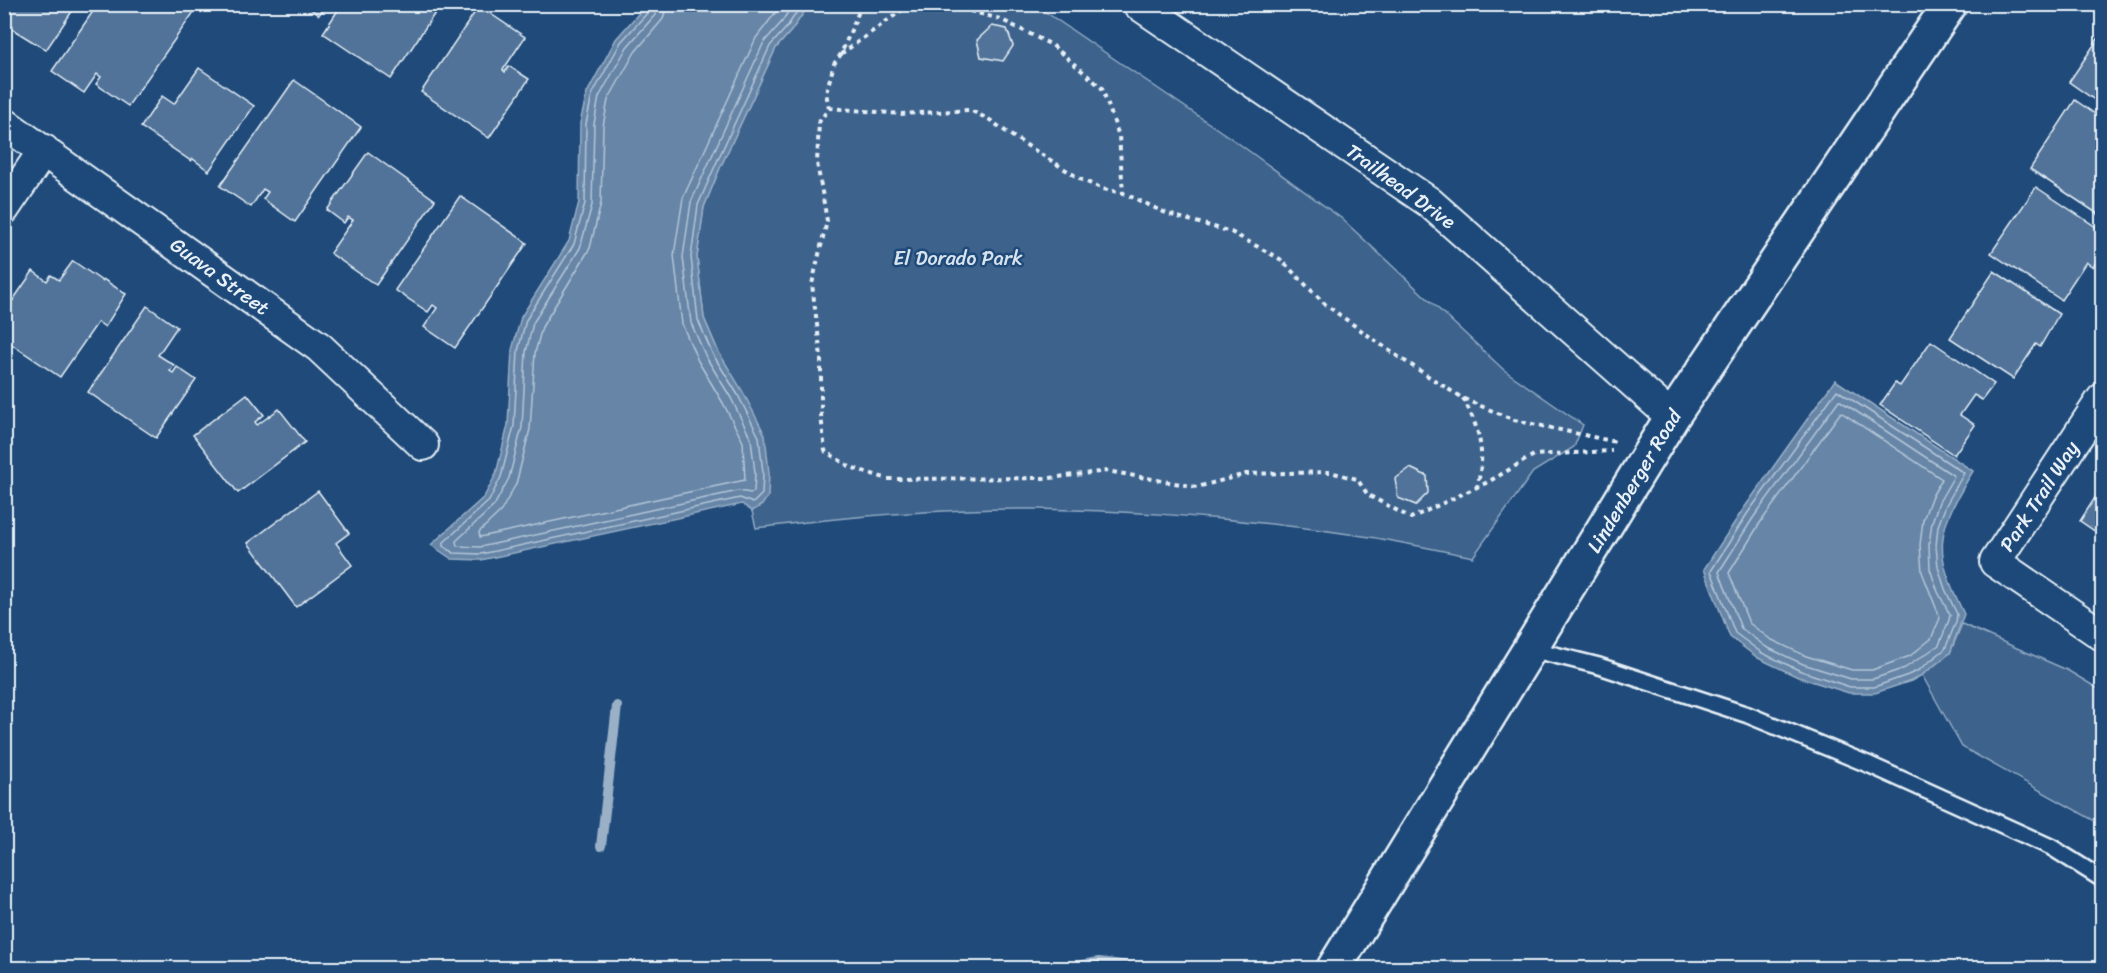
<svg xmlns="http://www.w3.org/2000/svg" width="2107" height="973" viewBox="0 0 2107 973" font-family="Sriracha,sans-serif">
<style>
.green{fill:#3c628c;stroke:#92aac2;stroke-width:1.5}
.water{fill:#6685a7;stroke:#9ab0c7;stroke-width:1.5}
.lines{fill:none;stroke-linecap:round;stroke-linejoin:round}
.shore{stroke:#b4c6d8;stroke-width:1.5}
.stream{stroke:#9ab0c7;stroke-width:10}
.building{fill:#517399;stroke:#e8f1f8;stroke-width:1.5}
.lane-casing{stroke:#e8f1f8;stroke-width:20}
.street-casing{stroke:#e8f1f8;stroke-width:34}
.secondary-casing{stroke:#e8f1f8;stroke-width:38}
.path{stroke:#e8f1f8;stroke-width:4;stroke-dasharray:4.5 4.5;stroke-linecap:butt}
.lane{stroke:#1f4a7a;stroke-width:15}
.street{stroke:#1f4a7a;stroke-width:30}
.secondary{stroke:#1f4a7a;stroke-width:33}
.labels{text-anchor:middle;stroke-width:5;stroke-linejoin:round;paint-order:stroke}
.street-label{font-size:20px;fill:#e8f1f8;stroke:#1f4a7a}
.park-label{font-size:20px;fill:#d7e3ed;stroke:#1f4a7a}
</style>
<rect width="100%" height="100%" fill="#1f4a7a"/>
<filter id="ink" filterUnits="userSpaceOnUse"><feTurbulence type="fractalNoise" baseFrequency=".0167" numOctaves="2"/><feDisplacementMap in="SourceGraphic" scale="12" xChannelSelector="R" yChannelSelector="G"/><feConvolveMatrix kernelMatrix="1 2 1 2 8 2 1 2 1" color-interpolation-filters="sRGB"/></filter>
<g filter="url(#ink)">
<g class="green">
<path d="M 809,5 L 1035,5 L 1238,143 L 1341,218 L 1504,370 L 1583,425 L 1574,447 L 1533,472 L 1473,557 C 1439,550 1405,543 1370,537 C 1260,520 1148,511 1036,509 C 943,508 849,516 756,528 L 752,511 L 762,505 L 718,351 L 704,318 L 697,257 L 704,207 L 720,168 L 776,48 L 791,31 Z"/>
<path d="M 1962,624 L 2067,670 L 2102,691 L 2102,825 L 1962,747 L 1922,675 L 1950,653 Z"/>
</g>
<g class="water">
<path d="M 646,5 L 809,5 L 791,31 L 776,48 L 720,168 L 704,207 L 697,257 L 704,318 L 718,351 L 743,392 L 765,435 L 769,473 L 768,496 L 762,505 L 752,511 L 742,504 L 481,560 L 452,559 L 431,545 L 484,497 L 496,474 L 508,425 L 512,350 L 521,317 L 569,241 L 579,202 L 580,123 L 587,93 L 616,39 Z"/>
<path d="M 1835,380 L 1973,471 C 1936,532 1932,549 1964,614 L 1950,653 L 1922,675 L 1911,681 L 1875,693 L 1849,693 L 1798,677 L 1758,658 L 1730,637 L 1704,569 L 1742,511 Z"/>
</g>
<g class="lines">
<g class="shore">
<path d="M 651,4 L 649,11 L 621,42 L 592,95 L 586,124 L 585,203 L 574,244 L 526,320 L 518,351 L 514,426 L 501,477 L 489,501 L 443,543 L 443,546 L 454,553 L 481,554 L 740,498 L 753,503 L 762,494 L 763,473 L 759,437 L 738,395 L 712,353 L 698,320 L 691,257 L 698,205 L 715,166 L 770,46 L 787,27 L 802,4"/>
<path d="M 658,4 L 655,15 L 627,47 L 599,97 L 594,124 L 592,205 L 580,248 L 533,323 L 526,352 L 522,427 L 509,478 L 494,506 L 456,541 L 457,546 L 480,547 L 738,491 L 751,493 L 754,492 L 755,473 L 751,439 L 731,398 L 706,357 L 691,323 L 683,257 L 691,202 L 764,42 L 781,23 L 793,4"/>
<path d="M 667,4 L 663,19 L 635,52 L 608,100 L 603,126 L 601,203 L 590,248 L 542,327 L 535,353 L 530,429 L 516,484 L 501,511 L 479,532 L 480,537 L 745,480 L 743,442 L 723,403 L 698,361 L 682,324 L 674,255 L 683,198 L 756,38 L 782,4"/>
<path d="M 1837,390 L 1964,473 L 1946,505 L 1938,526 L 1936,546 L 1938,567 L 1945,589 L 1957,614 L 1956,622 L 1945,649 L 1919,670 L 1908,675 L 1874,687 L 1850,687 L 1801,671 L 1762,653 L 1735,633 L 1711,571 L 1747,514 Z"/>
<path d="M 1839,400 L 1954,476 L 1939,502 L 1932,522 L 1929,545 L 1930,569 L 1938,592 L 1950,615 L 1949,620 L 1939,645 L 1905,668 L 1873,679 L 1851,679 L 1803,664 L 1766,647 L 1741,628 L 1719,572 L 1753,518 Z"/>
<path d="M 1841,412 L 1942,479 L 1931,498 L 1923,520 L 1920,545 L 1922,572 L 1940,618 L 1931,639 L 1910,656 L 1872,670 L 1852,670 L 1806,656 L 1770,639 L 1749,623 L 1729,573 L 1760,523 Z"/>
</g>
<g class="stream">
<path d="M 601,846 L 617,706"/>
<path d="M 1068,968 L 1099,962 L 1143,968"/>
</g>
</g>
<g class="building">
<path d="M 4,4 L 77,4 L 46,50 L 4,24 Z"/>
<path d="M 98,4 L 184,4 L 194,12 L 128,106 L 96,84 L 101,77 L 97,74 L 84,93 L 52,71 Z"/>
<path d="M 304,4 L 326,4 L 319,15 Z"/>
<path d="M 342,4 L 441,4 L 391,79 L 323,33 Z"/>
<path d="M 479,6 L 525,37 L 503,70 L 505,72 L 509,66 L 529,79 L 489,138 L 421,92 Z"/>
<path d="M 992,26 L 1007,29 L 1013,46 L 1003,61 L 981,57 L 977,40 Z"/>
<path d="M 2102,33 L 2102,105 L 2069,82 Z"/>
<path d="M 199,68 L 254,106 L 209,171 L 193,159 L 191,161 L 141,127 L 162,96 L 174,104 Z"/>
<path d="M 294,80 L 361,127 L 295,222 L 263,199 L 268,192 L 263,189 L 251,207 L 220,186 Z"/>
<path d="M 2075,100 L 2102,119 L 2101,216 L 2030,169 Z"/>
<path d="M 368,152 L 435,200 L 376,285 L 330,253 L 353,220 L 348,217 L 344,223 L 327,210 Z"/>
<path d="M 2036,187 L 2102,231 L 2102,253 L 2093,267 L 2086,262 L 2061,300 L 1991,253 Z"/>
<path d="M 460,196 L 527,243 L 455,348 L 424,327 L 437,308 L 433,305 L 428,312 L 395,290 Z"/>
<path d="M 73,261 L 102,281 L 103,279 L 126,294 L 105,327 L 98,322 L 60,377 L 4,339 L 4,313 L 33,271 L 47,281 L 51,275 L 59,280 Z"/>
<path d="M 1994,271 L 2059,314 L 2040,347 L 2036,344 L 2013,379 L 1950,338 Z"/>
<path d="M 147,306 L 177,327 L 158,355 L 174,365 L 170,371 L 173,373 L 177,367 L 196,380 L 156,438 L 88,392 Z"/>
<path d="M 1931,341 L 1994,384 L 1982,400 L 1974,395 L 1960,415 L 1975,425 L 1954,455 L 1880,405 L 1895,383 L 1900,386 Z"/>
<path d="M 247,394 L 264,415 L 255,422 L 257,425 L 279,409 L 305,442 L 238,493 L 193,435 Z"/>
<path d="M 1410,468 L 1427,476 L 1428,493 L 1416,505 L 1398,498 L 1395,479 Z"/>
<path d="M 2102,487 L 2102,536 L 2080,521 Z"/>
<path d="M 318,491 L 349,533 L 336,543 L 352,565 L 296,607 L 248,543 Z"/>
</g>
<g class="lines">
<g class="lane-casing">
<path id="lane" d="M 1531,649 L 1599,666 L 1748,715 L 1870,765 L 2051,847 L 2102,879"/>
</g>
<g class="street-casing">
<g id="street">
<path d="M 1138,4 L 1429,202 L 1672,417"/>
<path d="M 4,123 L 319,347 L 423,445"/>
<path d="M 4,209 L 44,150"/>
<path d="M 2102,399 L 1995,562 L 2102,635"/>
</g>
</g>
<g class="secondary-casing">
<path id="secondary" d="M 1334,968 L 1672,417 L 1950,4"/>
</g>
<g class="path">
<path d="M 862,4 L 841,54 L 834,64 L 826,93 L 829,108 L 819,122 L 817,163 L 827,221 L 812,284 L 821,357 L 821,415 L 825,451 L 850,467 L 888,479 L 1050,478 L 1107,471 L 1197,487 L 1246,474 L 1330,472 L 1357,479 L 1368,495 L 1411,518 L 1488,482 L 1534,455 L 1612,451"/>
<path d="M 944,4 L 1000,19 L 1052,45 L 1102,88 L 1119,136 L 1123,193 L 1168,214 L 1231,232 L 1280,259 L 1326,305 L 1394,354 L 1462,398 L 1514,420 L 1616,442"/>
<path d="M 841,54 L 902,10 L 939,4"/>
<path d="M 829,108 L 901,114 L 970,110 L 990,120 L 1012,136 L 1082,180 L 1103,189 L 1123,193"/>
<path d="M 1463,398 C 1480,430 1486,452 1477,487"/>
</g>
<use href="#lane" class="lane"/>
<use href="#street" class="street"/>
<use href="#secondary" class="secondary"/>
</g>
</g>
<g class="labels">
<g class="street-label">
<text transform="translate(1401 186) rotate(36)" y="7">Trailhead Drive</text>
<text transform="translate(220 276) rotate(36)" y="7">Guava Street</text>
<text transform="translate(1634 481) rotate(-59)" y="7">Lindenberger Road</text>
<text transform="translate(2039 496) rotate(-57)" y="7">Park Trail Way</text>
</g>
<g class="park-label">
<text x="958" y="265">El Dorado Park</text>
</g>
</g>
<rect width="2107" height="973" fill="none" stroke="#1f4a7a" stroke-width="24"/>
<rect x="12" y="12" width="2083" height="949" fill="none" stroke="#e8f1f8" stroke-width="2" filter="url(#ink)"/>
</svg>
